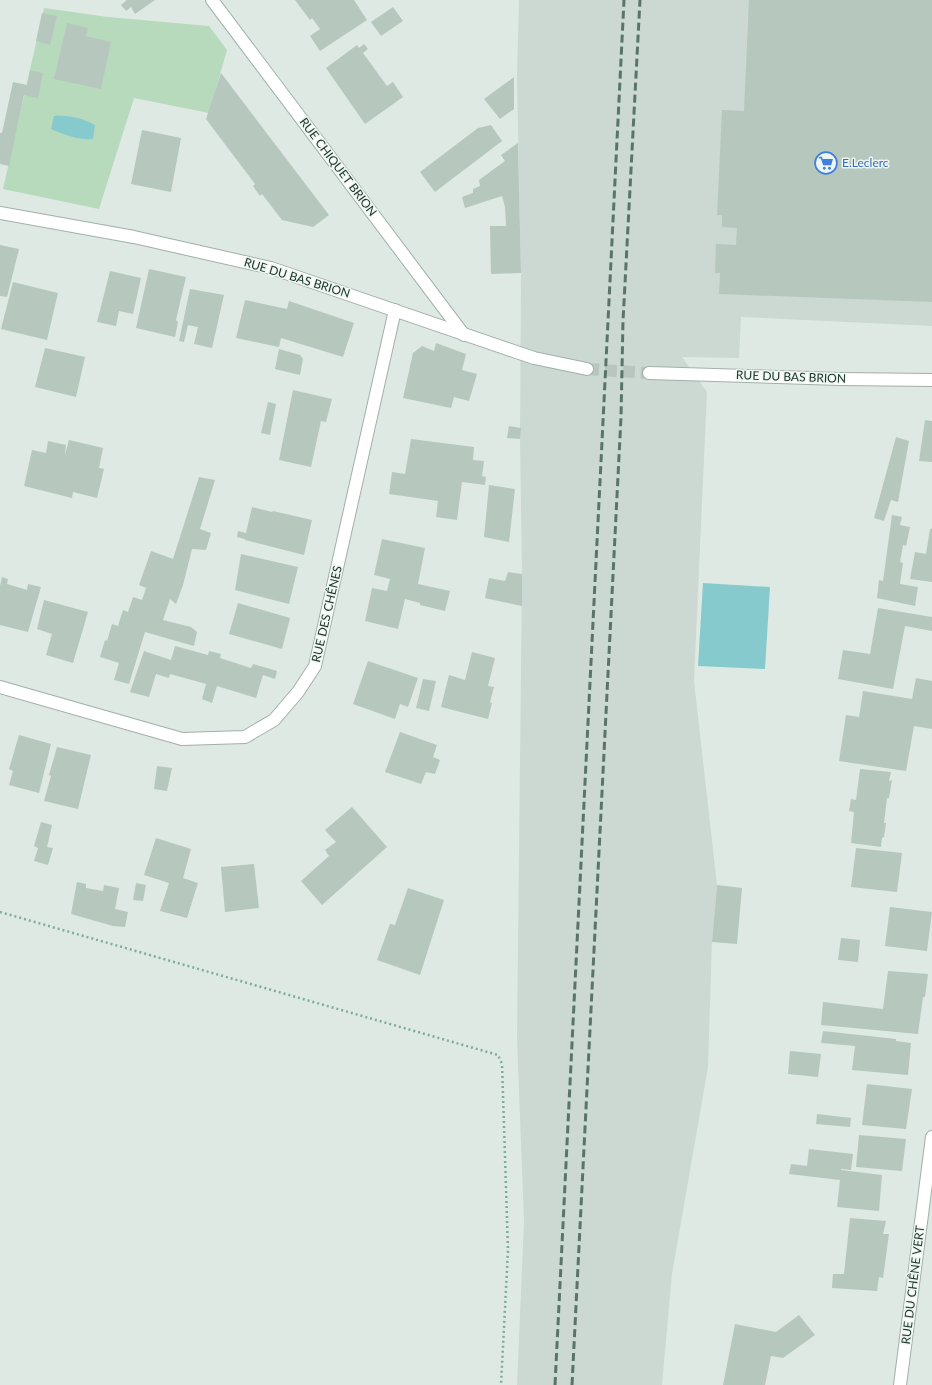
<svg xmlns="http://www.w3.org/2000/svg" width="932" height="1385" viewBox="0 0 932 1385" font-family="Lato,sans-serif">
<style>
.built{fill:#ccd9d2}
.green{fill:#b7dabd}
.water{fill:#87cacd}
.building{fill:#b6c7be}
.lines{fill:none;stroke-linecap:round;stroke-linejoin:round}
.minor-tunnel{stroke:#b8c6bf;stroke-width:12;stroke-dasharray:12 6;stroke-linecap:butt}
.minor-casing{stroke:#a1b0a9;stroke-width:14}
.path{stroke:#7fac99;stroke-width:2.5;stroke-dasharray:2 3;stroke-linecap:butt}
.minor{stroke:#fff;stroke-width:12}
.rail{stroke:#5a746a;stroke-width:3;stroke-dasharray:8 4;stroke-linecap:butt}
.labels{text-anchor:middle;stroke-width:3;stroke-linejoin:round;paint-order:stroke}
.shop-label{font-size:12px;fill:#366cbe;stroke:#eef6f1;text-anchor:start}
.street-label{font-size:12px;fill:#20382f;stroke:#eef6f1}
</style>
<rect width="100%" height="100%" fill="#dee9e3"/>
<path class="built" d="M 519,0 L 932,0 L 932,326 L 741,317 L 739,358 L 682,357 L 707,392 L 694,681 L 717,885 L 712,942 L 708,1067 L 672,1274 L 662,1385 L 517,1385 L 524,1221 L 517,1039 L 522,574 L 520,439 L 521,273 L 517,76 Z"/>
<path class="green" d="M 44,8 L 108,17 L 209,26 L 227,50 L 209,113 L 134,98 L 99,209 L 3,189 Z"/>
<g class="water">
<path d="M 54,116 C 68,115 82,118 95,125 L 93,139 C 77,140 65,135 51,129 Z"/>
<path d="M 703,583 L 770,587 L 765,669 L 698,666 Z"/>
</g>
<g class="building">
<path d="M 126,0 L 155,0 L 135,14 L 131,7 L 126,11 L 121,5 L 126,1 Z"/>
<path d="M 295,0 L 354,0 L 367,20 L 320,51 L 310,36 L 320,29 L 312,18 L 310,20 Z"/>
<path d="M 749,0 L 932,0 L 932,302 L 719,294 L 720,273 L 715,273 L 716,244 L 736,245 L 737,228 L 722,227 L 722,215 L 717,215 L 722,110 L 744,111 Z"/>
<path d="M 393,7 L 403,21 L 381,36 L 371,22 Z"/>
<path d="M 42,13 L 57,16 L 50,45 L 36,41 Z"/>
<path d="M 67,23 L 88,28 L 86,36 L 111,42 L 101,89 L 54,79 Z"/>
<path d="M 364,44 L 368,49 L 363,53 L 387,86 L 393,82 L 403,97 L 365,124 L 326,68 L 357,45 L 359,48 Z"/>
<path d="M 30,70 L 43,73 L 38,98 L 24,95 L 9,166 L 0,164 L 0,133 L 2,133 L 13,82 L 27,85 Z"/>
<path d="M 221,73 L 329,215 L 313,227 L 282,220 L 262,194 L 260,196 L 253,186 L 255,184 L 206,119 Z"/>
<path d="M 514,77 L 514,109 L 500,119 L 484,99 Z"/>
<path d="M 491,125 L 502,141 L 435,192 L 420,172 L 478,128 Z"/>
<path d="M 142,130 L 181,138 L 171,192 L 131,184 Z"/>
<path d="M 518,143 L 521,273 L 491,274 L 490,226 L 506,226 L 505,207 L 502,196 L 465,208 L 462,197 L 473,193 L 473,189 L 480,186 L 479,180 L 505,161 L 501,155 Z"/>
<path d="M 0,245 L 19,249 L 7,297 L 0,296 Z"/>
<path d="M 149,269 L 186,277 L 176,320 L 178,322 L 175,337 L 136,328 Z"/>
<path d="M 110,271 L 141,278 L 133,314 L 119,311 L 116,326 L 97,322 Z"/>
<path d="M 13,282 L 58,293 L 47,340 L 1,329 Z"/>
<path d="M 190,289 L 224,295 L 212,348 L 194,344 L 198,327 L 188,325 L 184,342 L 179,341 Z"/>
<path d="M 245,300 L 287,309 L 289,301 L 354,323 L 343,357 L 281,338 L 279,347 L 236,338 Z"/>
<path d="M 436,343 L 466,354 L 462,370 L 477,374 L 469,401 L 454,397 L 451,408 L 403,398 L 413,353 L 422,346 L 434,351 Z"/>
<path d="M 45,348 L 85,357 L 76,397 L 35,387 Z"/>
<path d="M 279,349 L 300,355 L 303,359 L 300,375 L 275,369 Z"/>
<path d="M 293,390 L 332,399 L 326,422 L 321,421 L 311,467 L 279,460 Z"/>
<path d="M 268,402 L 276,404 L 270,435 L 261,433 Z"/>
<path d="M 925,420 L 932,421 L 932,462 L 919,461 Z"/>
<path d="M 509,426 L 521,428 L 520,439 L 507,438 Z"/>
<path d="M 896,437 L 909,441 L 898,502 L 891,500 L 884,521 L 874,518 Z"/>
<path d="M 411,439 L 474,447 L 473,460 L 484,461 L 482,476 L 486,477 L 485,485 L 462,482 L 457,520 L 436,517 L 438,501 L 389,494 L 392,472 L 405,474 Z"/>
<path d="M 69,440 L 103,448 L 99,468 L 104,469 L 97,498 L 73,492 L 72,498 L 24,486 L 32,450 L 46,453 L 48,441 L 66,445 L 65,455 Z"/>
<path d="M 199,477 L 215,480 L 200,529 L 211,533 L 206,550 L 192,549 L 183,585 L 176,604 L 170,599 L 163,620 L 191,627 L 197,632 L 194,646 L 145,632 L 129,684 L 114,680 L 119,663 L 100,657 L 105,640 L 107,641 L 112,624 L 118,626 L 123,610 L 128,612 L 133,597 L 142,600 L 146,588 L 139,585 L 151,551 L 173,559 Z"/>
<path d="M 489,485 L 515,489 L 509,542 L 484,537 Z"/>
<path d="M 252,507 L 272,512 L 273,511 L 312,520 L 304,555 L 245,540 L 245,539 L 237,537 L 238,531 L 246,533 Z"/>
<path d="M 892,515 L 902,517 L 900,525 L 910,527 L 906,546 L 903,545 L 900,562 L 903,563 L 900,584 L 918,587 L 915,606 L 877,598 L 879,580 L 883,581 Z"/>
<path d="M 930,529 L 932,529 L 932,582 L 910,579 L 915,552 L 926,554 Z"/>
<path d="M 382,539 L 425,548 L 418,584 L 450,591 L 445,611 L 420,605 L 420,603 L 405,599 L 398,629 L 365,621 L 372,588 L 387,591 L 390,579 L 374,575 Z"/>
<path d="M 241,554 L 298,567 L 289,604 L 235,590 Z"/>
<path d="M 508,572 L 522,574 L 522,606 L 485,598 L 489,578 L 505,581 Z"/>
<path d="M 2,577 L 8,579 L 7,584 L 27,590 L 28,584 L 41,587 L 28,632 L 0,625 L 0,586 Z"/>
<path d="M 44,600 L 88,612 L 73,663 L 46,655 L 52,634 L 37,629 Z"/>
<path d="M 238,603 L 290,618 L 282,649 L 229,634 Z"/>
<path d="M 878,608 L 932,617 L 932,631 L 905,626 L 893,689 L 838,679 L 843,650 L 870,654 Z"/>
<path d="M 175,646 L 208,655 L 209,651 L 221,654 L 220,658 L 251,668 L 253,664 L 277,671 L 275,679 L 263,675 L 256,698 L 217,686 L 212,703 L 202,699 L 206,684 L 170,674 L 169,678 L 156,674 L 149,697 L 130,692 L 144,651 L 171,660 Z"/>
<path d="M 472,652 L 495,658 L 488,686 L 494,687 L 490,702 L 492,703 L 488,719 L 441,707 L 449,675 L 465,680 Z"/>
<path d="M 368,661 L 418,678 L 408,707 L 400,704 L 395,719 L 353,704 Z"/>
<path d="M 916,678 L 932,681 L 932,729 L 914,726 L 906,771 L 839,761 L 846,715 L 859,717 L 863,691 L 912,699 Z"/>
<path d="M 423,679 L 436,681 L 429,711 L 416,708 Z"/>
<path d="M 400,732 L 437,745 L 433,757 L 440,760 L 435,774 L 426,772 L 421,784 L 385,772 Z"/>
<path d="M 19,735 L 51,744 L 39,793 L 9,785 L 13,771 L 9,769 Z"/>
<path d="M 57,747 L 91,755 L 78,809 L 44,801 L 51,776 L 49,775 Z"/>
<path d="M 157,766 L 172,768 L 167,791 L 154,789 Z"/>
<path d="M 860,769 L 891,772 L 889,781 L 892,780 L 889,798 L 887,798 L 884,823 L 886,823 L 884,837 L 882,838 L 881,847 L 851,843 L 854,812 L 849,811 L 851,799 L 856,800 Z"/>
<path d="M 352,807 L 387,847 L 322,905 L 301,881 L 329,856 L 325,850 L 336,842 L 325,830 Z"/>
<path d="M 41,822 L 52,825 L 47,847 L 53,848 L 48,865 L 34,861 L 38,848 L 34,846 Z"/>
<path d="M 156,838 L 191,849 L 183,878 L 198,883 L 187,918 L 160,911 L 169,883 L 144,875 Z"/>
<path d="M 856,848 L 902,853 L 897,892 L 851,887 Z"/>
<path d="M 254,864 L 259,908 L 225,912 L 221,867 Z"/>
<path d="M 77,882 L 86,884 L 86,888 L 103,891 L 104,885 L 119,888 L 115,909 L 128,912 L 125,927 L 113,926 L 71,914 Z"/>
<path d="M 136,883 L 146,885 L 143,901 L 133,900 Z"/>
<path d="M 717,885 L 742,888 L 737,944 L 712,942 Z"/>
<path d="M 408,888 L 444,900 L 420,975 L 377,960 L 390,924 L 395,925 Z"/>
<path d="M 890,907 L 932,912 L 927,951 L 885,946 Z"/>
<path d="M 841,938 L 860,940 L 858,962 L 838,960 Z"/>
<path d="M 888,971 L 928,974 L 925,997 L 923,997 L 918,1034 L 821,1025 L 823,1002 L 883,1009 Z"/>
<path d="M 823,1031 L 896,1039 L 896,1041 L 911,1043 L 908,1075 L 852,1070 L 855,1046 L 821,1043 Z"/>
<path d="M 790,1051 L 821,1054 L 818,1077 L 788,1074 Z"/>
<path d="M 867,1084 L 912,1089 L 906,1129 L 862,1125 Z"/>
<path d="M 817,1114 L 851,1118 L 850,1127 L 816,1124 Z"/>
<path d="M 859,1135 L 906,1139 L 902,1171 L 856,1167 Z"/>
<path d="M 809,1149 L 853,1154 L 851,1170 L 841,1169 L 841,1170 L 882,1175 L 879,1211 L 837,1207 L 840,1180 L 789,1174 L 791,1164 L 807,1166 Z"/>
<path d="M 850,1218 L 886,1221 L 883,1234 L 889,1234 L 883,1278 L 879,1277 L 877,1291 L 832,1288 L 833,1274 L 844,1274 Z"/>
<path d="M 799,1315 L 815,1335 L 783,1358 L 771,1356 L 765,1385 L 723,1385 L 735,1324 L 776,1332 Z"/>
</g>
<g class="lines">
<path class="minor-tunnel" d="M 587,369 L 649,373"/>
<g class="minor-casing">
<g id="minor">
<path d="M 212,0 L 464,335"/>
<path d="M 0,213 L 134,237 L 271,268 L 534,358 L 587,369"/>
<path d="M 649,373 L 840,379 L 932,380"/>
<path d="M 0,687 L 182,739 L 245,737 L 274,720 L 298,692 L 315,666 L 395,310"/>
<path d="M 900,1385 L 932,1137"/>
</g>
</g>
<path class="path" d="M 0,912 L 498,1055 L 502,1064 L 508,1250 L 501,1385"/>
<use href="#minor" class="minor"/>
<g class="rail">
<path d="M 555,1385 L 624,0"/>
<path d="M 572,1385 L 621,417 L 623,321 L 640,0"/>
</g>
</g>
<defs>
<g id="supermarket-ring" transform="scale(1.15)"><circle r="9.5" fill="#eef6f1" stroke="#3f7fe0" stroke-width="1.5"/><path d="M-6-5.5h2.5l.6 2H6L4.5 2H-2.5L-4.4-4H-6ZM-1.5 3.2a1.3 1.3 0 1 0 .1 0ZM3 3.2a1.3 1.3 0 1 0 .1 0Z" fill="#3f7fe0"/></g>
</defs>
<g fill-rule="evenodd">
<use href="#supermarket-ring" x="826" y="163"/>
</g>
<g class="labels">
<g class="shop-label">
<text x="842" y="167">E.Leclerc</text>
</g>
<g class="street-label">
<text transform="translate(338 167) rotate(53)" y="4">RUE CHIQUET BRION</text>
<text transform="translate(297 278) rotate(17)" y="4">RUE DU BAS BRION</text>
<text transform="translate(791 377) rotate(2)" y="4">RUE DU BAS BRION</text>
<text transform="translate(327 614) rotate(-77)" y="4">RUE DES CHÊNES</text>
<text transform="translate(913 1285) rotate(-83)" y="4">RUE DU CHÊNE VERT</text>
</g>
</g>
</svg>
